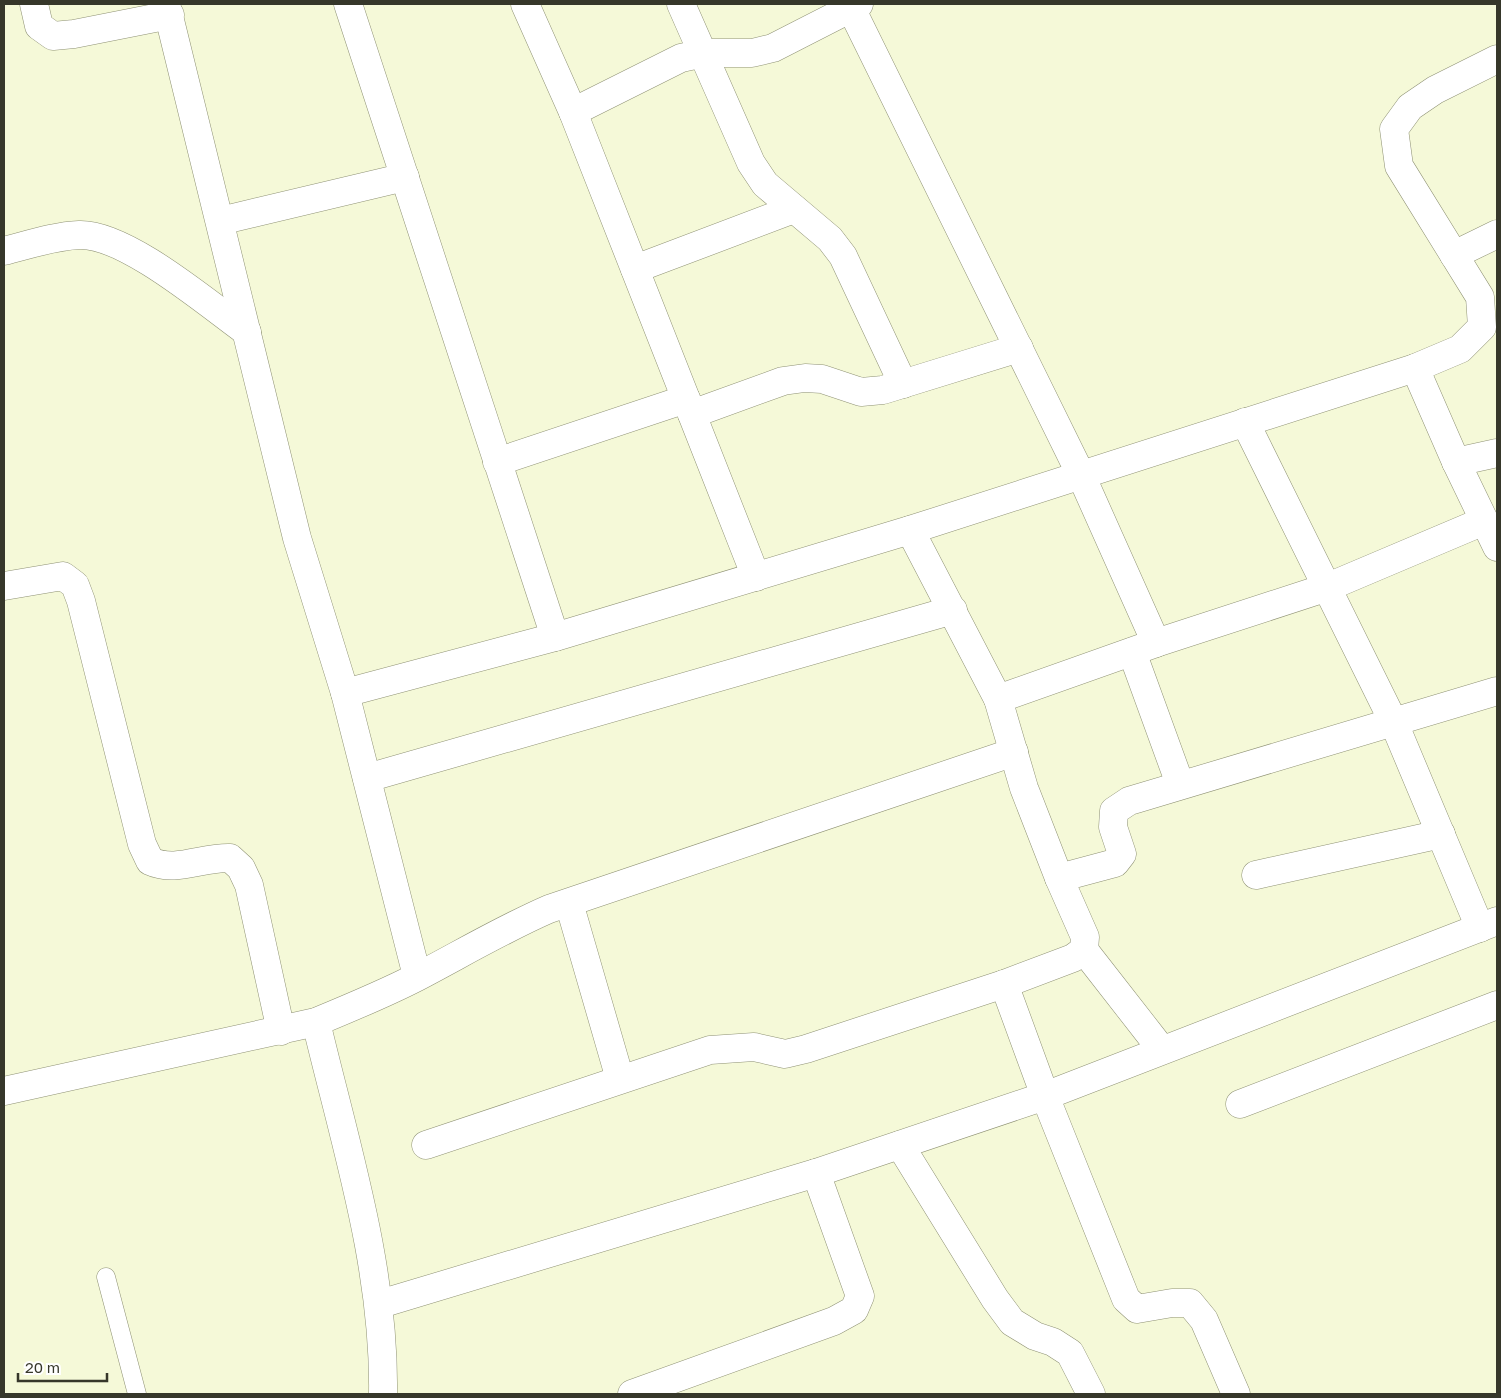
<svg xmlns="http://www.w3.org/2000/svg" width="1501" height="1398" viewBox="0 0 1501 1398" font-family="'Golos Text',sans-serif">
<style>
.lines{fill:none;stroke-linecap:round;stroke-linejoin:round}
.lane-casing{stroke:#8f9275;stroke-width:19}
.street-casing{stroke:#8f9275;stroke-width:29}
.lane{stroke:#fff;stroke-width:18}
.street{stroke:#fff;stroke-width:28}
</style>
<rect width="100%" height="100%" fill="#f5f9d8"/>
<g class="lines">
<g class="lane-casing">
<path id="lane" d="M 106,1277 L 137,1394"/>
</g>
<g class="street-casing">
<g id="street">
<path d="M 34,4 L 39,26 L 53,36 L 74,34 L 170,15"/>
<path d="M 166,4 L 297,538 L 345,693 L 417,976"/>
<path d="M 348,4 L 555,637"/>
<path d="M 525,4 L 573,112 L 756,577"/>
<path d="M 681,4 L 751,163 L 765,184 L 830,239 L 843,256 L 903,384"/>
<path d="M 849,4 L 1081,475 L 1156,643"/>
<path d="M 573,112 L 681,58 L 704,53 L 752,53 L 773,48 L 859,4"/>
<path d="M 220,221 L 405,177"/>
<path d="M 4,251 C 28,245 54,236 79,235 C 125,233 208,304 247,332"/>
<path d="M 1454,255 L 1497,234"/>
<path d="M 635,269 L 794,209"/>
<path d="M 1415,368 L 1456,462 L 1497,547"/>
<path d="M 692,414 L 783,381 L 805,378 L 822,379 L 861,392 L 883,390 L 1019,348"/>
<path d="M 1245,422 L 1394,723 L 1480,928"/>
<path d="M 497,462 L 686,399"/>
<path d="M 1456,462 L 1497,453"/>
<path d="M 4,586 L 63,576 L 75,585 L 81,601 L 142,844 L 150,861 C 176,873 202,857 230,858 L 241,868 L 249,885 L 281,1031"/>
<path d="M 1132,652 L 1180,784"/>
<path d="M 345,693 L 555,637 L 910,530 L 1415,368 L 1460,349 L 1482,327 L 1480,297 L 1399,166 L 1394,129 L 1410,107 L 1435,90 L 1497,59"/>
<path d="M 998,699 L 1156,643 L 1328,587 L 1484,521"/>
<path d="M 367,778 L 953,610"/>
<path d="M 1256,875 L 1441,834"/>
<path d="M 1059,878 L 1115,863 L 1122,854 L 1113,827 L 1114,811 L 1129,801 L 1497,691"/>
<path d="M 569,903 L 620,1079"/>
<path d="M 1084,950 L 1162,1050"/>
<path d="M 1004,984 L 1045,1096 L 1126,1299 L 1137,1309 L 1172,1303 L 1190,1303 L 1204,1320 L 1236,1394"/>
<path d="M 316,1022 C 345,1144 385,1267 383,1394"/>
<path d="M 4,1091 L 316,1022 C 350,1008 384,994 417,977 C 461,954 503,929 549,909 L 1014,752"/>
<path d="M 1240,1104 L 1497,1005"/>
<path d="M 426,1145 L 710,1050 L 754,1047 L 785,1054 L 806,1049 L 1004,984 L 1073,958 L 1084,950 L 1085,937 L 1059,878 L 1024,788 L 998,699 L 910,530"/>
<path d="M 900,1145 L 995,1299 L 1012,1322 L 1035,1336 L 1053,1342 L 1070,1353 L 1091,1394"/>
<path d="M 380,1304 L 816,1173 L 1045,1096 L 1497,921"/>
<path d="M 632,1394 L 834,1321 L 854,1310 L 860,1296 L 816,1173"/>
</g>
</g>
<use href="#lane" class="lane"/>
<use href="#street" class="street"/>
</g>
<rect width="1501" height="1398" fill="none" stroke="#36372a" stroke-width="10"/>
<path d="M18 1373v8h89v-8" fill="none" stroke="#36372a" stroke-width="2.5"/>
<text x="25" y="1373" font-size="15" fill="#36372a" stroke="#ffffff" stroke-width="4" paint-order="stroke">20 m</text>
</svg>
